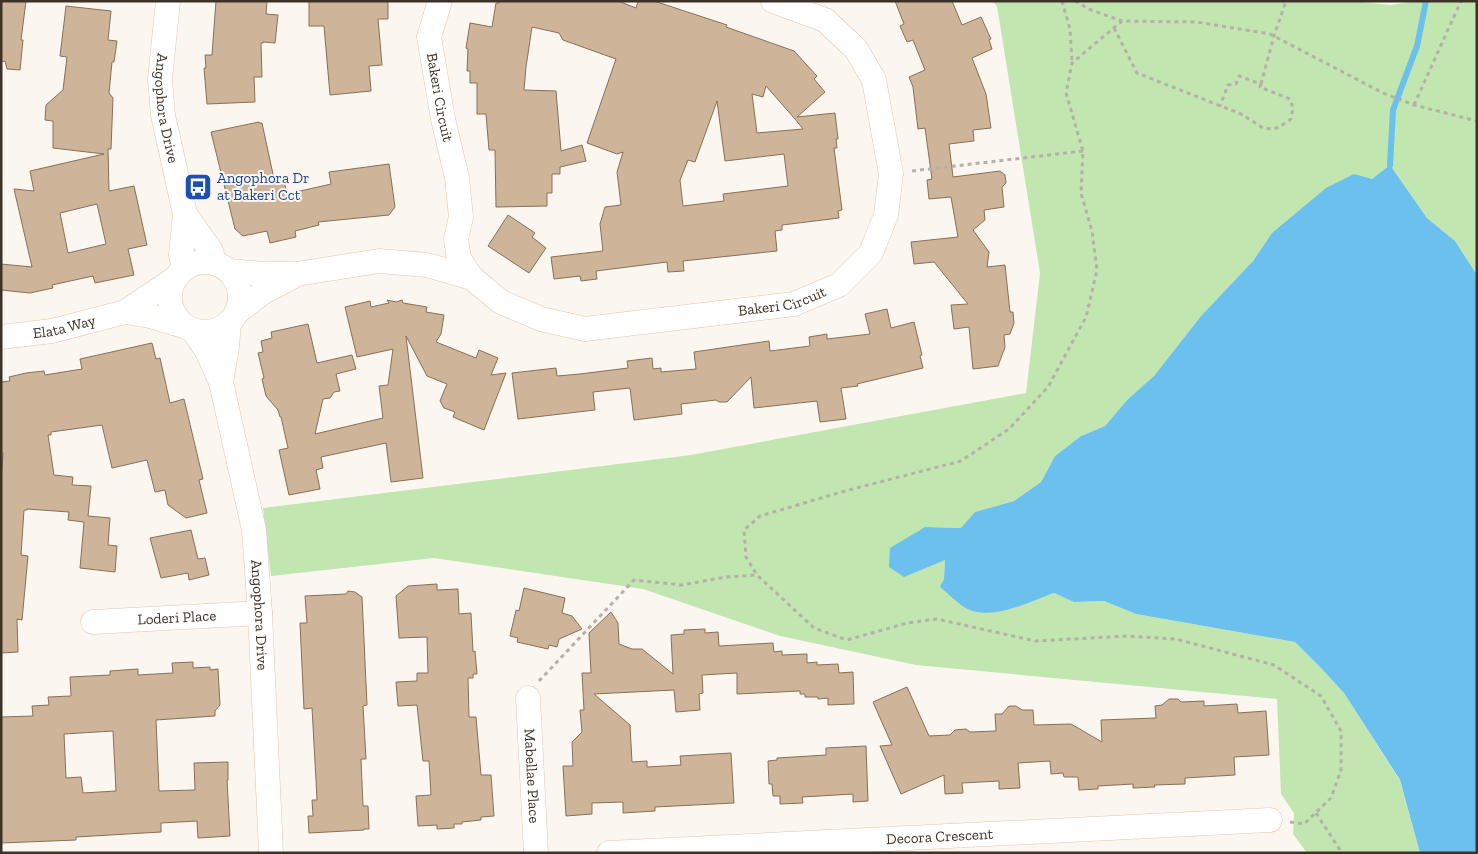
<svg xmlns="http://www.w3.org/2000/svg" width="1478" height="854" viewBox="0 0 1478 854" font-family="'Zilla Slab',serif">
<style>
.green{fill:#c1e6b0}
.water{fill:#6bc0ed}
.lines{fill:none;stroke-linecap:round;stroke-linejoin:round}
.stream{stroke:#6bc0ed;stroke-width:6}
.building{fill:#ceb499;stroke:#887057;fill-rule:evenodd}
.street-casing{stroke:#e1c6ab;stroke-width:25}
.path{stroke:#b7afa8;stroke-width:3;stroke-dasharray:4 4;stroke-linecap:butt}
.street{stroke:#fff;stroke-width:24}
.labels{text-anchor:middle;stroke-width:4;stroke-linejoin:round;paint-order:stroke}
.street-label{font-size:15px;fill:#3d3227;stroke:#fcf6f0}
.transit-label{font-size:15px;fill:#164399;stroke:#fcf6f0;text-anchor:start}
</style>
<rect width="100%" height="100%" fill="#fcf6f0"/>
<path class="green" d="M 992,1 L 1351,1 L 1391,5 L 1416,1 L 1477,1 L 1477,275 L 1455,241 L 1427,218 L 1390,165 L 1372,179 L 1272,233 L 1253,261 L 1201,316 L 1154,376 L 1128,399 L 1105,426 L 1081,436 L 1055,456 L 1041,482 L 1014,501 L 975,512 L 962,528 L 925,527 L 945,560 L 944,579 L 1010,609 L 1054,593 L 1074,602 L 1104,601 L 1136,614 L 1295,642 L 1321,668 L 1344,693 L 1400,781 L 1420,853 L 1307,853 L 1293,834 L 1294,813 L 1281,794 L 1277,699 L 916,665 L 780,636 L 643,589 L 434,558 L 271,576 L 263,508 L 691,455 L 1026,393 L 1040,273 L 997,6 Z"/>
<path class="water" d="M 1390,165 L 1427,218 L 1455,241 L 1477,275 L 1477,853 L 1420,853 L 1400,780 L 1344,693 L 1321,668 L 1295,642 L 1136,614 L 1104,601 L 1074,602 L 1054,593 C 1028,602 990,623 964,607 C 956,602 948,593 940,587 L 944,579 L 945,560 L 904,577 L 889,567 L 890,548 L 925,527 L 961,528 L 975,512 L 1014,501 L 1041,482 L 1055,456 L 1081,436 L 1105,426 L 1128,399 L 1154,376 L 1201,316 L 1253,261 L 1272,233 L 1326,188 L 1354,174 L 1372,179 Z"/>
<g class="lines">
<path class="stream" d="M 1390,165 L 1393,110 L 1417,46 L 1426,1"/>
</g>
<g class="building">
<path d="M 1,1 L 26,1 L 21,40 L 23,40 L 20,70 L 7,69 L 5,61 L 1,62 Z"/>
<path d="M 216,1 L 267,1 L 266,14 L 278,15 L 275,43 L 263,42 L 263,43 L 261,43 L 262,77 L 254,77 L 255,102 L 207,104 L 204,68 L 206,68 L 205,55 L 212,55 Z"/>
<path d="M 309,1 L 388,1 L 388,19 L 378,19 L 382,65 L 369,66 L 371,91 L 330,95 L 324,26 L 309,26 Z"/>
<path d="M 499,1 L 618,1 L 636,8 L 638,1 L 654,1 L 727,25 L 726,27 L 794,51 L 817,76 L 814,79 L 825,92 L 797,117 L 835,113 L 838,139 L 836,139 L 837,148 L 834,148 L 842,210 L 838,211 L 839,218 L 782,225 L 782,230 L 775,231 L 777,251 L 683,261 L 684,271 L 668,272 L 667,262 L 596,271 L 597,279 L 581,281 L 580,276 L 554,279 L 551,257 L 603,251 L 600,224 L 605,207 L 621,205 L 617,172 L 623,152 L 617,154 L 587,143 L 616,59 L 563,40 L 559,33 L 532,27 L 526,67 L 524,90 L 556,91 L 561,151 L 582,145 L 586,161 L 560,167 L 560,174 L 552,174 L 552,193 L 547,193 L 547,206 L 496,207 L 495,150 L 489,150 L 486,114 L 477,114 L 477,83 L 470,83 L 470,71 L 467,71 L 468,49 L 466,48 L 470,23 L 492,27 L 496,3 L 499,3 ZM 766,86 L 795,119 L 803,129 L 757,133 L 752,94 L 763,97 ZM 717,101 L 725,161 L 784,154 L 788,186 L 723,194 L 724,201 L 683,206 L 680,180 L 688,160 L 695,162 Z"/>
<path d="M 895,1 L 952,1 L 962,25 L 981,17 L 991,39 L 989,40 L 992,49 L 972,58 L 986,94 L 991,128 L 973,130 L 974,141 L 949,144 L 953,177 L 1000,171 L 1005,175 L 1006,183 L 1002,187 L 1004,207 L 984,210 L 985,220 L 973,230 L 989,252 L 987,267 L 1005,265 L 1010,312 L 1013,312 L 1014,323 L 1010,334 L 1004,335 L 1005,347 L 998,366 L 973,369 L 969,327 L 954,329 L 951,305 L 968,304 L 934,262 L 914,264 L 911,242 L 958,237 L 951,197 L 929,199 L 927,180 L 932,179 L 925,128 L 918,129 L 913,87 L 909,77 L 925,70 L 913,40 L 907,42 L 900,26 L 904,24 Z"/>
<path d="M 66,6 L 111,11 L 108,40 L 117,41 L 114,62 L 112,62 L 109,93 L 113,98 L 111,149 L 108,149 L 109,191 L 134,186 L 147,245 L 128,249 L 134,275 L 95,283 L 93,276 L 52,285 L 53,288 L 30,293 L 1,290 L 1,264 L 32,267 L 14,189 L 34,191 L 30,171 L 104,154 L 53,148 L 53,121 L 45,120 L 46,105 L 63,90 L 67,57 L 60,56 ZM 97,204 L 106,244 L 68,253 L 60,213 Z"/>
<path d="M 259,122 L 259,123 L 262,123 L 274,179 L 283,177 L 287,194 L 331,184 L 329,172 L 389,164 L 395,207 L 389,215 L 318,222 L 319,225 L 295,231 L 296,237 L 270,243 L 267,231 L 243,236 L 235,229 L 211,132 Z"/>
<path d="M 508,215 L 535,233 L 532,237 L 546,248 L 529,273 L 488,246 Z"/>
<path d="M 387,300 L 396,302 L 402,300 L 403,303 L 427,307 L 426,312 L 444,315 L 441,334 L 436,342 L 476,358 L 479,350 L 498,358 L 491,375 L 506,373 L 484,430 L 453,417 L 455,412 L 444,408 L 440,401 L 447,384 L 427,376 L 406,336 L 423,478 L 391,482 L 386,443 L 321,457 L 323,468 L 316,470 L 320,489 L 289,495 L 279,450 L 288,448 L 281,417 L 280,417 L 278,410 L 266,396 L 262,379 L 264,378 L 258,353 L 263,352 L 261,341 L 272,338 L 271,332 L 308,324 L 317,363 L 352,355 L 356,369 L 336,374 L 340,391 L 334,392 L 330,398 L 323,399 L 315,434 L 383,418 L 379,386 L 388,385 L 393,349 L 357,357 L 345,307 L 370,301 L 371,307 L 389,303 Z"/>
<path d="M 887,309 L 891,328 L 914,322 L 922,355 L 920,356 L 923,368 L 857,384 L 858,386 L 841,388 L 846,419 L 820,422 L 817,401 L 754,408 L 751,377 L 727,402 L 719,402 L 716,400 L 681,404 L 682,414 L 634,420 L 630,388 L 593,392 L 595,410 L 518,419 L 512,373 L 556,368 L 557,376 L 580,374 L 628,368 L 627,361 L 652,358 L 653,369 L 661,368 L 661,372 L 696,369 L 694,352 L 769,341 L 770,351 L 810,346 L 809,337 L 827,334 L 827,339 L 870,334 L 865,314 Z"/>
<path d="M 152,343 L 156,359 L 160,358 L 170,403 L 184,399 L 203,479 L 199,480 L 207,513 L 186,518 L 168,505 L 165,490 L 155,492 L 147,460 L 112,468 L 102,425 L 51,432 L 51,435 L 48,435 L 54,475 L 73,477 L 72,485 L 91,486 L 88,516 L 110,518 L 108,545 L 117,546 L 115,572 L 80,568 L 84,522 L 68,520 L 69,512 L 27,509 L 27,510 L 24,510 L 21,555 L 28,556 L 22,620 L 17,619 L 18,652 L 1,653 L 1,481 L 3,453 L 1,453 L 1,382 L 10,381 L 9,377 L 26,373 L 44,371 L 45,375 L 82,369 L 80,359 Z"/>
<path d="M 191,530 L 198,559 L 205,558 L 209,575 L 189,580 L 188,573 L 161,578 L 150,538 Z"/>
<path d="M 437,584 L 437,590 L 458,589 L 459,614 L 471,613 L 473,652 L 475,651 L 477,674 L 473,674 L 473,678 L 468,678 L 469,717 L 476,717 L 481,775 L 491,775 L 494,816 L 481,817 L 481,820 L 462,822 L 462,824 L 454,824 L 454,828 L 437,829 L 437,825 L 418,826 L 416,796 L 431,795 L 429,761 L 423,761 L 417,705 L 398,706 L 396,682 L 417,681 L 417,673 L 428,673 L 427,637 L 399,638 L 396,596 L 408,586 Z"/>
<path d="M 524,588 L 565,598 L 562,613 L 572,616 L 582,629 L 559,639 L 557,647 L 549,645 L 548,649 L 517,642 L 518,638 L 510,636 L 516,610 L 519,611 Z"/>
<path d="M 348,591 L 355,592 L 362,597 L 367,705 L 363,706 L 366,759 L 361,759 L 363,806 L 368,806 L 369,829 L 364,829 L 364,830 L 309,833 L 308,816 L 313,816 L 312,800 L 317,800 L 316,780 L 312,708 L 304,709 L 300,623 L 307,623 L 305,596 L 346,594 Z"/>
<path d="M 611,612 L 618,623 L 619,644 L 632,649 L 642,649 L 673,674 L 671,635 L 684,634 L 684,630 L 705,629 L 705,633 L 718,632 L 719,646 L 773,643 L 774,652 L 782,651 L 782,655 L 807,654 L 807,663 L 817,662 L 817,665 L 838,664 L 839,673 L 853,672 L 854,704 L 828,705 L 828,698 L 818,699 L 818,697 L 805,697 L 805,694 L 800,694 L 800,691 L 737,694 L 737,673 L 702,675 L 703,693 L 699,694 L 700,710 L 676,712 L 674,690 L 594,694 L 630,725 L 632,762 L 647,761 L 647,767 L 681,765 L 680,756 L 731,753 L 734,803 L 655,807 L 655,811 L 623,813 L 623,802 L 592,803 L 592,814 L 566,816 L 563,766 L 573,766 L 572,742 L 582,732 L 580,710 L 584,710 L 582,673 L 591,673 L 589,633 Z"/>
<path d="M 193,662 L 193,668 L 210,667 L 210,670 L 218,669 L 220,705 L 215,711 L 215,716 L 156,720 L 159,791 L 195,790 L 194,763 L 228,762 L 228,780 L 227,780 L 230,836 L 198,838 L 197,821 L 161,823 L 161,832 L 76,837 L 76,840 L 1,843 L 1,717 L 33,716 L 32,706 L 49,705 L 48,697 L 71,696 L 70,677 L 110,675 L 110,671 L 138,669 L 138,675 L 173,673 L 172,663 ZM 113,731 L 116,791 L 83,793 L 81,777 L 66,778 L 64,734 Z"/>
<path d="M 907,687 L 929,736 L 950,735 L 955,730 L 966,729 L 970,732 L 996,731 L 995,714 L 1002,714 L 1009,706 L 1016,706 L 1022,710 L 1033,710 L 1034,725 L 1071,724 L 1102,742 L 1101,720 L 1156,718 L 1155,706 L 1162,705 L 1169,699 L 1178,699 L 1181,702 L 1204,701 L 1204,706 L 1237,704 L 1238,713 L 1266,711 L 1269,755 L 1234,757 L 1235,775 L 1185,778 L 1185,784 L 1154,785 L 1155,787 L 1133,788 L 1133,784 L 1098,786 L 1098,789 L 1079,790 L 1078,777 L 1064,777 L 1063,773 L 1051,774 L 1050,761 L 1018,763 L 1020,788 L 999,789 L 999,781 L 962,783 L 963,793 L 945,794 L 944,775 L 901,794 L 880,746 L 892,745 L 873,702 Z"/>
<path d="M 866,746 L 868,801 L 853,802 L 853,794 L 802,797 L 803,803 L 780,804 L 780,796 L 773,796 L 772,784 L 769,784 L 768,761 L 777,760 L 777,758 L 826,755 L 826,748 Z"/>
</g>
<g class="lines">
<g class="street-casing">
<g id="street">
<path id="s1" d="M 168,1 L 160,79 L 163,115 L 185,214 L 181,255 L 184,269"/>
<path id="s2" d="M 440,1 L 429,37 L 443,119 L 457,178 L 461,217 L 456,239 L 459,259 L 472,278 L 501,302 L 541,319 L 585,329 L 794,304 L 839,285 L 871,253 L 886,215 L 891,174 L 874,80 L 856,49 L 825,20 L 773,1"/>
<path d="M 185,214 L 211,251 L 214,263"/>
<circle cx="205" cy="297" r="35"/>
<path d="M 229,271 L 264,274 L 297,274 L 379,261 L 427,265 L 472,278"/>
<path d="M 125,312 L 150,316 L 187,327"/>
<path d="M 237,312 L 262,293 L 296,275"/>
<path id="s3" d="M 193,330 L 207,351 L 221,382 L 254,530 L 260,613 L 271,853"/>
<path id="s4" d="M 1,337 L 52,331 L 125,312 L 176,278"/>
<path d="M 221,382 L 227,347 L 229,322"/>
<path id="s5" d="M 93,622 L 260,613"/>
<path id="s6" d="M 528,698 L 536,853"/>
<path id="s7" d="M 609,853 L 1270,820"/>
</g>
</g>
<g class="path">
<path d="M 1062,1 L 1070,29 L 1072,62"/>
<path d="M 1075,1 L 1091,10 L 1122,21"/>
<path d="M 1114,28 L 1137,73 L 1241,114 L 1263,128 L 1273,129 L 1279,127 L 1291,119 L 1293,108 L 1290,99 L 1260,87 L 1261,84 L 1239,76 L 1236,84 L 1228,85 L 1220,106"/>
<path d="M 1261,84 L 1274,36 L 1286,1"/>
<path d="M 1414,105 L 1461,1"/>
<path d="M 912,171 L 1083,151"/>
<path d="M 539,681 L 634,580 L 682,585 L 726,577 L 756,575"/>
<path d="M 1316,813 L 1342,853"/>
<path d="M 1290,822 L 1304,824 L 1331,798 L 1341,770 L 1341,731 L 1321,696 L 1274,665 L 1176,639 L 1128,636 L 1035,641 L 937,619 L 907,623 L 847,640 L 814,628 L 757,575 L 746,557 L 744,530 L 760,516 L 845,491 L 961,461 L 1009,429 L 1048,387 L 1086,317 L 1097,270 L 1092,231 L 1081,193 L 1083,151 L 1066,93 L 1072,63 L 1122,21 L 1197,22 L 1270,34 L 1383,93 L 1414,105 L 1477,121"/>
</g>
<use href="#street" class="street"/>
</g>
<defs>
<g id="bus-square" transform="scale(1.4375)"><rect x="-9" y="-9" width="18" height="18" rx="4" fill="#1a4fb4" stroke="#fcf6f0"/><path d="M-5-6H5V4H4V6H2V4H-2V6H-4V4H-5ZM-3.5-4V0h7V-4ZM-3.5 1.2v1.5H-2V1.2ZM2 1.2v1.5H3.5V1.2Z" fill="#fff"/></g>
</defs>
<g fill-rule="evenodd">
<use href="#bus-square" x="198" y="187"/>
</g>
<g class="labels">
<g class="street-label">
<text dy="5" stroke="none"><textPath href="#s2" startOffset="99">Bakeri Circuit</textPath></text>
<text dy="5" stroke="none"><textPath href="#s1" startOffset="108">Angophora Drive</textPath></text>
<text dy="5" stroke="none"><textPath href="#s2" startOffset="612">Bakeri Circuit</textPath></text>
<text dy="5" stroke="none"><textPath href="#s4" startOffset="64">Elata Way</textPath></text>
<text dy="5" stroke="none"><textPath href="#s3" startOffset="296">Angophora Drive</textPath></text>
<text dy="5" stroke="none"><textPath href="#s5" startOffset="84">Loderi Place</textPath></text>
<text dy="5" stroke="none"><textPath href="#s6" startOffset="78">Mabellae Place</textPath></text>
<text dy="5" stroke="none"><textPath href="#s7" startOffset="331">Decora Crescent</textPath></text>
</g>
<g class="transit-label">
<text x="217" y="183">Angophora Dr<tspan x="217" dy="17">at Bakeri Cct</tspan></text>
</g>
</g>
<rect width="1478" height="854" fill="none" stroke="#3d3227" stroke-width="5"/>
</svg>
